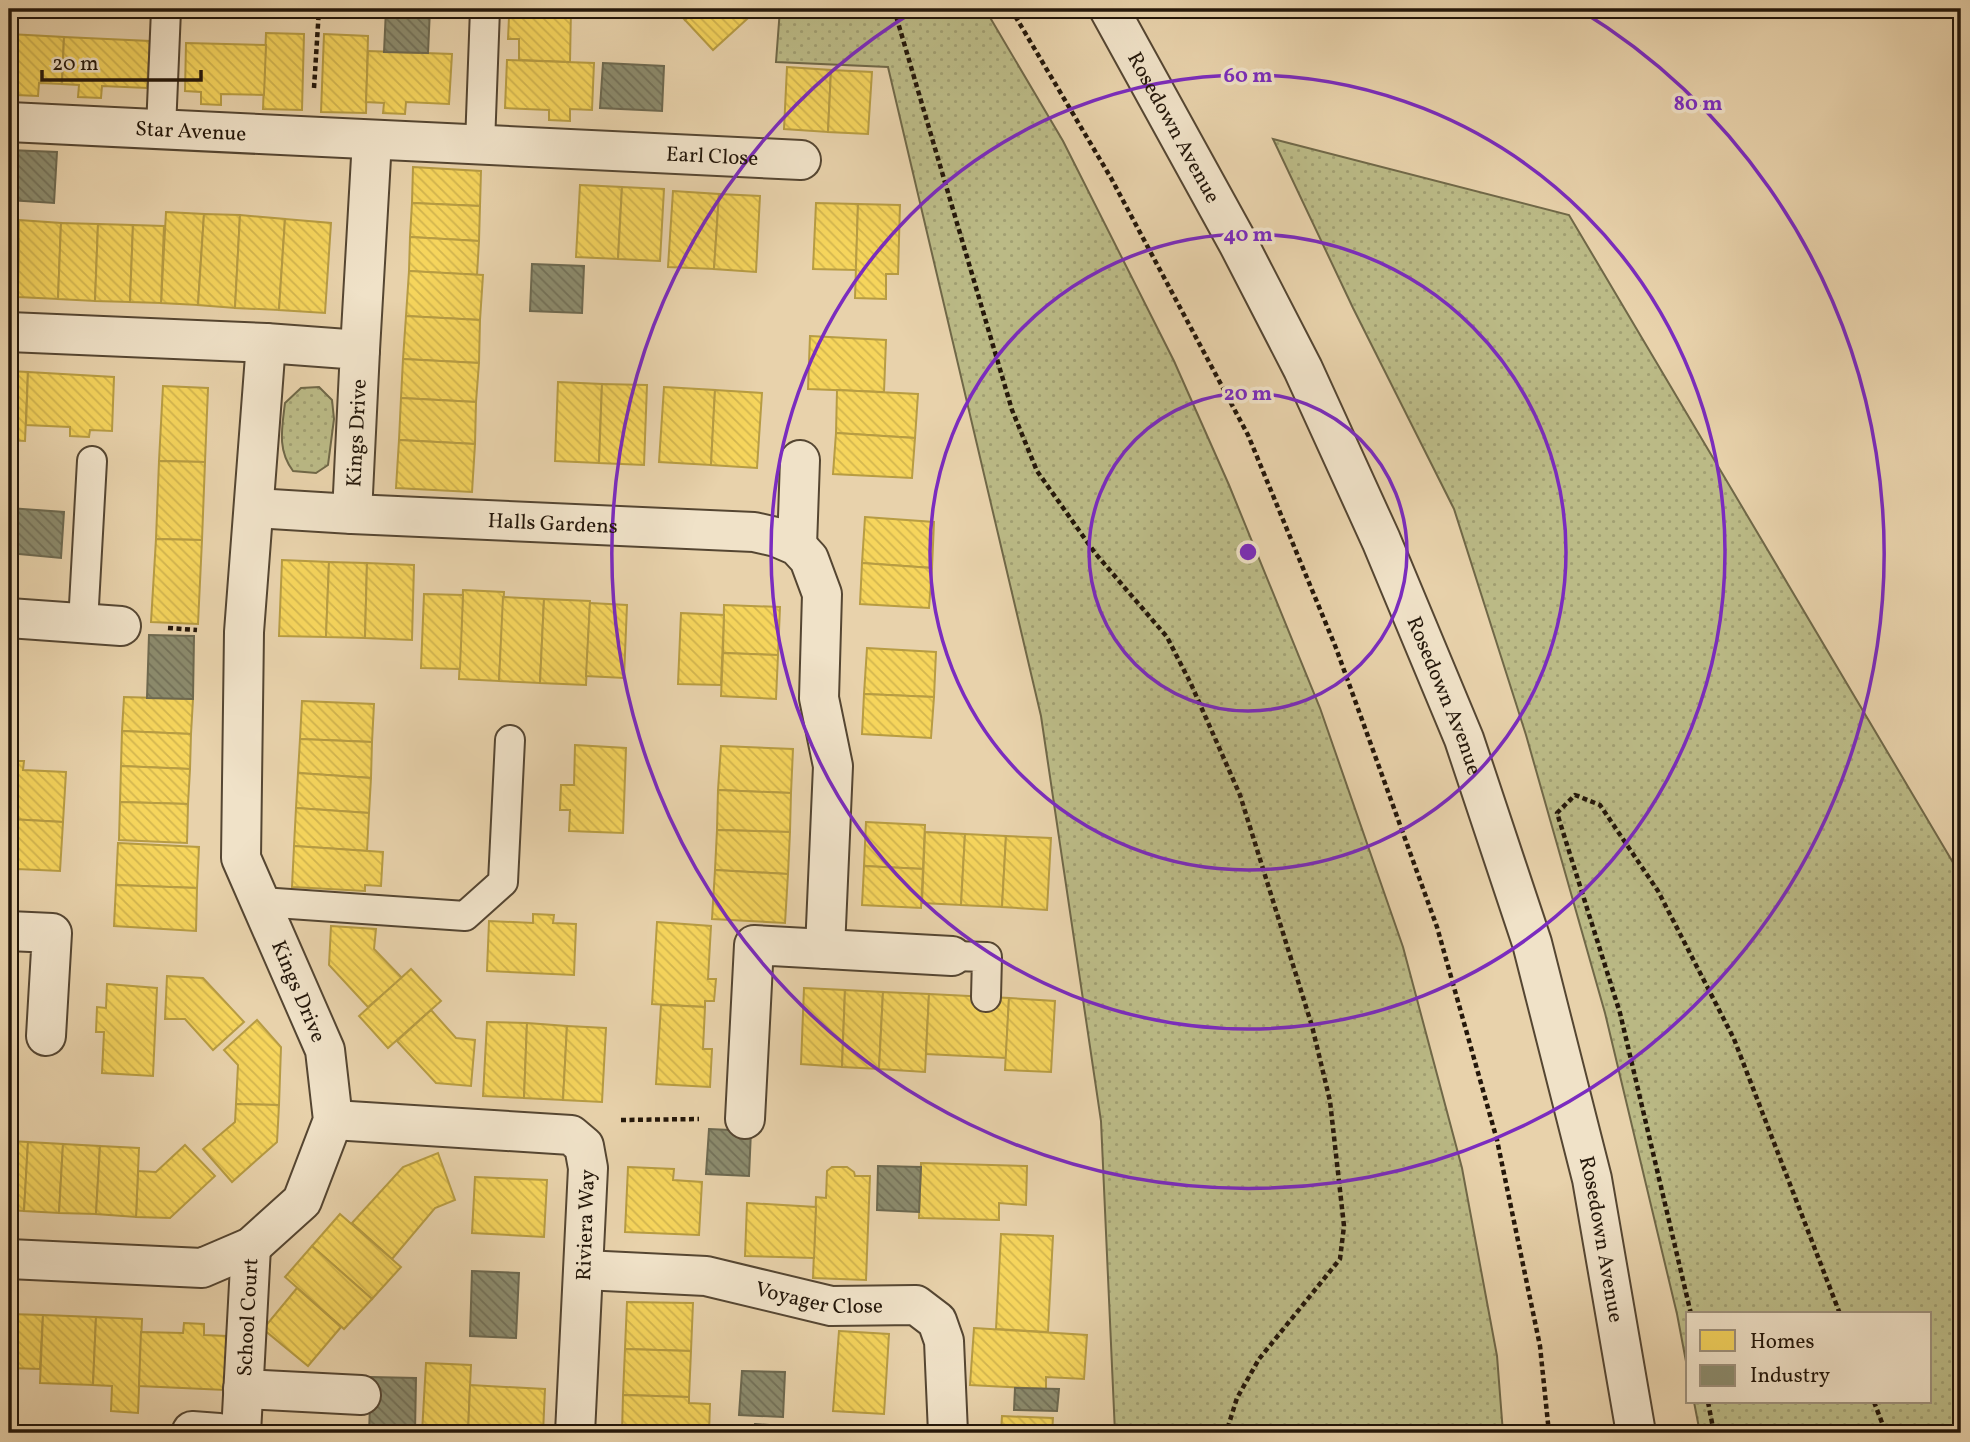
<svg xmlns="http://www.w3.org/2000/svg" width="1970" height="1442" viewBox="0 0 1970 1442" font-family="Vollkorn,serif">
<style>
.grass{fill:url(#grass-dots);stroke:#706848;stroke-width:2}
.homes{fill:url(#homes-back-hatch);stroke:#b79c43;stroke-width:2}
.industry{fill:url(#industry-back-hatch);stroke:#6d6950;stroke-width:2}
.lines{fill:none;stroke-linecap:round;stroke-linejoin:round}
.service-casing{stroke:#554632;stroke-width:32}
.minor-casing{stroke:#554632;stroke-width:42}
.tertiary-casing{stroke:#554632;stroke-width:42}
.path{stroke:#24170a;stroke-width:4.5;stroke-dasharray:5 3.5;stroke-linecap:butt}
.service{stroke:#f0e2c8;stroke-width:28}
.minor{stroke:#f0e2c8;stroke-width:38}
.tertiary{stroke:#f0e2c8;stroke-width:38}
.ring{fill:none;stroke:#7b2cbf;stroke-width:3.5}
.labels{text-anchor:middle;stroke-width:7;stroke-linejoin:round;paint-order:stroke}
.street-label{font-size:21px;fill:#24170a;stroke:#f0e2c8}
.centre{fill:#7b2cbf;stroke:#f0e2c8;stroke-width:3.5}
.ring-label{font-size:21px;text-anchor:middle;font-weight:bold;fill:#7b2cbf;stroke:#f0e2c8;stroke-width:7;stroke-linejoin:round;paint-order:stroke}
</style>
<defs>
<pattern id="grass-dots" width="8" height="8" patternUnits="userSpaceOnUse" patternTransform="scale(1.75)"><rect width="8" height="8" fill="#bbba86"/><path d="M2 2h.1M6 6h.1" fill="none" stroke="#a19f72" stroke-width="1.8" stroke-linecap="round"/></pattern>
<pattern id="homes-back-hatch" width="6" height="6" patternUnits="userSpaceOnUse" patternTransform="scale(1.75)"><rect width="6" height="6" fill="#f6d55c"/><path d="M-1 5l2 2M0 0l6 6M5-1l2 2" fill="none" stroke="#d3b64f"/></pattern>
<pattern id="industry-back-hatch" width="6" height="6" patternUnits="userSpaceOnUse" patternTransform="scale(1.75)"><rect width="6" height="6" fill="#8c8c6e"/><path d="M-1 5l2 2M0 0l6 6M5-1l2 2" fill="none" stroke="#727159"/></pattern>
</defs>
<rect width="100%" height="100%" fill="#e8d2ab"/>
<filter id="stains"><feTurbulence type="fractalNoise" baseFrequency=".00286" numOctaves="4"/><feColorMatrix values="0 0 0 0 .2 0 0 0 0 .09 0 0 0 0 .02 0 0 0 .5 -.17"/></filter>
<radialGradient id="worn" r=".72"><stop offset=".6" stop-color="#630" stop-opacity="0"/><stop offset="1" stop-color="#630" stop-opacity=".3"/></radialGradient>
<g class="grass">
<path d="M 780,9 L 985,9 L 1063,141 L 1174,361 L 1229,485 L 1320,708 L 1403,947 L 1462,1168 L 1497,1356 L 1503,1433 L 1115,1433 L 1101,1121 L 1041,716 L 888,67 L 776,62 Z"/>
<path d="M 1273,139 L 1569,215 L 1961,876 L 1961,1433 L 1700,1433 L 1694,1402 L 1930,1402 L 1930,1314 L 1688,1314 L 1688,1372 L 1677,1314 L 1605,1013 L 1526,735 L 1454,509 L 1353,308 Z"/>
<path d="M 319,387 L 332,400 L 334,419 L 328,465 L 316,473 L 293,471 C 277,450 282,428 285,403 L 301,388 Z"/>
</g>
<g class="homes">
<path d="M 521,9 L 571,9 L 570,62 L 519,60 L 519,39 L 508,39 L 509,17 L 520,18 Z"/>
<path d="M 675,9 L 697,9 L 685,20 Z"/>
<path d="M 697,9 L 758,9 L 713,50 L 685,20 Z"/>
<path d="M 266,33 L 304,34 L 302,110 L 263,109 Z"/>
<path d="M 9,34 L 64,37 L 62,84 L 39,83 L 38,96 L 16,95 L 17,81 L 9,81 Z"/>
<path d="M 324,34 L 368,36 L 366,113 L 321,112 Z"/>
<path d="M 64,37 L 150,41 L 147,88 L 102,86 L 101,98 L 78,97 L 79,85 L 62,84 Z"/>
<path d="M 186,43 L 266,45 L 264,95 L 221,94 L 221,105 L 201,104 L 201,92 L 185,91 Z"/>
<path d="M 368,51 L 452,54 L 449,104 L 406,102 L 405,114 L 383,113 L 384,103 L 366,102 Z"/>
<path d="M 507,60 L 594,63 L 592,110 L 570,109 L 570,121 L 549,120 L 549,110 L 505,108 Z"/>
<path d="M 787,67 L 831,70 L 828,132 L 784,129 Z"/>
<path d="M 831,70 L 872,72 L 868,134 L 828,132 Z"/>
<path d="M 413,167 L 481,171 L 480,206 L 412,203 Z"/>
<path d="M 580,185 L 622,187 L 618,259 L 576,257 Z"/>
<path d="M 622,187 L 664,189 L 660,261 L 618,259 Z"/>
<path d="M 673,191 L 719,194 L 714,269 L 668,267 Z"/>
<path d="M 719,194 L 760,196 L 756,272 L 714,269 Z"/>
<path d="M 412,203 L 480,206 L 479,241 L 410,237 Z"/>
<path d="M 816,203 L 858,204 L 856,270 L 813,269 Z"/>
<path d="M 858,204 L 900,205 L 898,274 L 886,274 L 886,299 L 855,298 Z"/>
<path d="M 166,212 L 204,214 L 198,305 L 161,303 Z"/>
<path d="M 204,214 L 240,215 L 235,308 L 198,305 Z"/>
<path d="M 240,215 L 285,219 L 279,310 L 235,308 Z"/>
<path d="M 285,219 L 331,223 L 325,313 L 279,310 Z"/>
<path d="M 19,220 L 61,223 L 58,299 L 18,297 Z"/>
<path d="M 61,223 L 98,224 L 95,301 L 58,299 Z"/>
<path d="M 98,224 L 133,225 L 130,302 L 95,301 Z"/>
<path d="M 133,225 L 164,226 L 161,303 L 130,302 Z"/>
<path d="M 410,237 L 479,241 L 477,275 L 409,271 Z"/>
<path d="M 9,238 L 19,239 L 18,281 L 9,280 Z"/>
<path d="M 409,271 L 483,275 L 480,320 L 406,316 Z"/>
<path d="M 406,316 L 480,320 L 479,363 L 403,359 Z"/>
<path d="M 810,336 L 886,340 L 884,392 L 808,389 Z"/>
<path d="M 403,359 L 479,363 L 476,402 L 401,398 Z"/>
<path d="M 9,371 L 28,372 L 25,441 L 9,440 Z"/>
<path d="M 28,372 L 114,377 L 112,431 L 90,430 L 89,437 L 70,436 L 70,427 L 26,425 Z"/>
<path d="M 558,382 L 602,384 L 599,463 L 555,461 Z"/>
<path d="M 602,384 L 647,385 L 644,465 L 599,463 Z"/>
<path d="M 163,386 L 208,388 L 205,462 L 159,461 Z"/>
<path d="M 664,387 L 715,390 L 711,465 L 659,462 Z"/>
<path d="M 715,390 L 762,393 L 757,468 L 711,465 Z"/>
<path d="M 837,390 L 918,394 L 915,438 L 836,433 Z"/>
<path d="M 401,398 L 476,402 L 475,444 L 399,440 Z"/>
<path d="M 836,433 L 915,438 L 912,478 L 833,474 Z"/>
<path d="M 399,440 L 475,444 L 472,492 L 396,488 Z"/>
<path d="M 159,461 L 205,462 L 202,540 L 156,539 Z"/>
<path d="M 865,517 L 934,522 L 932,568 L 862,563 Z"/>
<path d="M 156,539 L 202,540 L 198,624 L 151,622 Z"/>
<path d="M 282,560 L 329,562 L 326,637 L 279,636 Z"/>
<path d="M 329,562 L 367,563 L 365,638 L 326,637 Z"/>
<path d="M 367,563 L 414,565 L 412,640 L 365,638 Z"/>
<path d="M 862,563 L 932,568 L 929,608 L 860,604 Z"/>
<path d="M 463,590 L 504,592 L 499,681 L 459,679 Z"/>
<path d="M 424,594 L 463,595 L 460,669 L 421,668 Z"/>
<path d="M 503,597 L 544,599 L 540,683 L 499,681 Z"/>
<path d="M 544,599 L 590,601 L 586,685 L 540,683 Z"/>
<path d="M 590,603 L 627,605 L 624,678 L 586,676 Z"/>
<path d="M 724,605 L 780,607 L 778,655 L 723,653 Z"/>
<path d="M 681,613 L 724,615 L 721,685 L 678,684 Z"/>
<path d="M 867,648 L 936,652 L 934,697 L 864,694 Z"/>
<path d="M 723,653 L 778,655 L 776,699 L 721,696 Z"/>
<path d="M 864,694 L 934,697 L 931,738 L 862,734 Z"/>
<path d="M 124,697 L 193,699 L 191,734 L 122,731 Z"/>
<path d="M 302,701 L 374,704 L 372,742 L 300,739 Z"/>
<path d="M 122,731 L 191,734 L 190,769 L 121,766 Z"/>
<path d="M 300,739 L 372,742 L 371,778 L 298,773 Z"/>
<path d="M 575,745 L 626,748 L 623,833 L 569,831 L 570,810 L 560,810 L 561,785 L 574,785 Z"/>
<path d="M 721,746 L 793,749 L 791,793 L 718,790 Z"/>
<path d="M 9,761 L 24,761 L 23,770 L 66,772 L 63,822 L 9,819 Z"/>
<path d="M 121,766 L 190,769 L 188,804 L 120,802 Z"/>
<path d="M 298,773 L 371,778 L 369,813 L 296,808 Z"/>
<path d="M 718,790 L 791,793 L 790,832 L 717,830 Z"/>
<path d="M 120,802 L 188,804 L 187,843 L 119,840 Z"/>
<path d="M 296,808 L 369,813 L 367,851 L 294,846 Z"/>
<path d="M 9,819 L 63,822 L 60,871 L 17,869 L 17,877 L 9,877 Z"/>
<path d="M 866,822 L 925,825 L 923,869 L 864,866 Z"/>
<path d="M 717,830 L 790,832 L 788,874 L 715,870 Z"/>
<path d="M 925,832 L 965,834 L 961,905 L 922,903 Z"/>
<path d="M 965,834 L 1006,836 L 1002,907 L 961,905 Z"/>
<path d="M 1006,836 L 1051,838 L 1047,910 L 1002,907 Z"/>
<path d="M 118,843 L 199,847 L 197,888 L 116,885 Z"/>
<path d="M 294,846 L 383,852 L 381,886 L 365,885 L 365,891 L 292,887 Z"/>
<path d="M 864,866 L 923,869 L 921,908 L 862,905 Z"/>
<path d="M 715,870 L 788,874 L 785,923 L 712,919 Z"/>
<path d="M 116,885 L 197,888 L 196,931 L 114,926 Z"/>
<path d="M 533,914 L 554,915 L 553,923 L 576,924 L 574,975 L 487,971 L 489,921 L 533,923 Z"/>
<path d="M 657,922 L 711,926 L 708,979 L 716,979 L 714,1001 L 705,1001 L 705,1007 L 652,1004 Z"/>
<path d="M 331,926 L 376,929 L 374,949 L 402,978 L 368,1007 L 329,965 Z"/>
<path d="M 411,969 L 441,1001 L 388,1048 L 359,1016 Z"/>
<path d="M 167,976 L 203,978 L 244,1022 L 213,1050 L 185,1019 L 165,1019 Z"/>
<path d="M 107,984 L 157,988 L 153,1076 L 102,1073 L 104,1032 L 96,1032 L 97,1007 L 106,1008 Z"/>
<path d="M 804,988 L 845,990 L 842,1067 L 801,1064 Z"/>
<path d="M 845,990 L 883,992 L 879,1069 L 842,1067 Z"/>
<path d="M 883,992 L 929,994 L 925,1072 L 879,1069 Z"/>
<path d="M 929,994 L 1009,998 L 1006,1058 L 926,1054 Z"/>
<path d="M 1009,998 L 1055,1001 L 1051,1072 L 1005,1070 Z"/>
<path d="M 661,1005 L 705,1007 L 703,1049 L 712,1049 L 710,1087 L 656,1084 Z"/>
<path d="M 431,1010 L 456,1038 L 475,1040 L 471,1086 L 436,1083 L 397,1041 Z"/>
<path d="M 257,1020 L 281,1047 L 279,1105 L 236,1104 L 238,1065 L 224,1050 Z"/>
<path d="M 487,1022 L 527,1023 L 524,1098 L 483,1096 Z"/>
<path d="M 527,1023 L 567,1026 L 563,1100 L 524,1098 Z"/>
<path d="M 567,1026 L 606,1028 L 602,1102 L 563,1100 Z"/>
<path d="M 236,1104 L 279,1105 L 277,1142 L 232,1182 L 203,1149 L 235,1122 Z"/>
<path d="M 9,1141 L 28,1142 L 24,1211 L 9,1210 Z"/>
<path d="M 28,1142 L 63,1144 L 59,1213 L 24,1211 Z"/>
<path d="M 63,1144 L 100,1146 L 96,1214 L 59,1213 Z"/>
<path d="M 185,1145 L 215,1176 L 170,1218 L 136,1217 L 138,1171 L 156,1172 Z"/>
<path d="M 100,1146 L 139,1148 L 136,1217 L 96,1214 Z"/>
<path d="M 438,1153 L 455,1200 L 435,1208 L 392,1259 L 352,1223 L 403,1167 Z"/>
<path d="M 921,1163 L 1027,1166 L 1026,1205 L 999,1203 L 999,1220 L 919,1218 Z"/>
<path d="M 628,1167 L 674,1169 L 673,1180 L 702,1182 L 699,1235 L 625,1232 Z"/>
<path d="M 832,1167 L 847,1167 L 854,1172 L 855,1176 L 870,1176 L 866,1280 L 813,1278 L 816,1197 L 826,1198 L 827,1171 Z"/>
<path d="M 475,1177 L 547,1180 L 544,1237 L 472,1233 Z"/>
<path d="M 747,1203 L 816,1207 L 814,1258 L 745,1256 Z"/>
<path d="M 340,1214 L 401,1267 L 372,1299 L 312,1246 Z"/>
<path d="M 1001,1234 L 1053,1236 L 1048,1332 L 996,1329 Z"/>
<path d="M 312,1246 L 372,1299 L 344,1329 L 285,1277 Z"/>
<path d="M 297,1288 L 341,1327 L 308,1366 L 263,1329 Z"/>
<path d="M 627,1302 L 693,1303 L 691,1351 L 625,1349 Z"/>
<path d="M 9,1314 L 43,1315 L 40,1369 L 9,1368 Z"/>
<path d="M 43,1315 L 96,1317 L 93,1385 L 40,1383 Z"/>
<path d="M 96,1317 L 142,1319 L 138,1413 L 111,1411 L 112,1386 L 93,1385 Z"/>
<path d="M 184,1323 L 204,1324 L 204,1335 L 227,1336 L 225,1390 L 139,1386 L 141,1332 L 183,1333 Z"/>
<path d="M 974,1328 L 1087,1335 L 1084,1379 L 1046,1377 L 1046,1389 L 970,1385 Z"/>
<path d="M 839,1331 L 889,1334 L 884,1414 L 833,1411 Z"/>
<path d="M 625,1349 L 691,1351 L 689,1397 L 623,1395 Z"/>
<path d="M 426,1363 L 471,1365 L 468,1433 L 422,1433 Z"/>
<path d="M 470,1385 L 545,1389 L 543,1433 L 468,1433 Z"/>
<path d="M 623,1395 L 689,1397 L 689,1403 L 710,1404 L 709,1433 L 622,1433 Z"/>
<path d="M 1002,1416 L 1053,1418 L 1052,1433 L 1001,1433 Z"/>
</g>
<g class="industry">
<path d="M 386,9 L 430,9 L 428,53 L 384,52 Z"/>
<path d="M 603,63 L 664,66 L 662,111 L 600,108 Z"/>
<path d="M 9,150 L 57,152 L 54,203 L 9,200 Z"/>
<path d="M 532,264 L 584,266 L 582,313 L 530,311 Z"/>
<path d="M 9,508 L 64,512 L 61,558 L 9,553 Z"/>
<path d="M 149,635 L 194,636 L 193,699 L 147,698 Z"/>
<path d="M 709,1129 L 751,1131 L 749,1176 L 706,1174 Z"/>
<path d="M 878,1166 L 921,1167 L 919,1212 L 877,1210 Z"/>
<path d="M 472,1271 L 519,1273 L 516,1338 L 470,1336 Z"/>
<path d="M 742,1371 L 785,1372 L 783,1417 L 739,1415 Z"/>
<path d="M 371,1377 L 416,1378 L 415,1433 L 369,1433 Z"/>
<path d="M 1015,1388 L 1059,1389 L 1057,1411 L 1014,1410 Z"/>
<path d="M 755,1424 L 798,1427 L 798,1433 L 754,1433 Z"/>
</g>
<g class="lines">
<g class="service-casing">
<g id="service">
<path d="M 161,129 L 166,10"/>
<path d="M 480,144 L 485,9"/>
<path d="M 83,623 L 92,461"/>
<path d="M 261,902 L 465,916 L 503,882 L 510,740"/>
<path d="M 952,956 L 987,957 L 986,997"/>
</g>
</g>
<g class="minor-casing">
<g id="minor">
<path id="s1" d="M 9,122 L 801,160"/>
<path d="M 9,332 L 266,343 L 360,350 L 352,514 L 255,508"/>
<path d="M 360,350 L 372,140"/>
<path id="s2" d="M 352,514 L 754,532 L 776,537 L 797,546 L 809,559 L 822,594 L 819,698 L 833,766 L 825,949"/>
<path d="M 797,546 L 800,460"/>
<path d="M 9,618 L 121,626"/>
<path d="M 9,931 L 52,933 L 46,1036"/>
<path d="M 745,1119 L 754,945 L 952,956"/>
<path d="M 333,1120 L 571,1135 L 584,1146 L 588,1168 L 575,1433"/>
<path d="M 9,1259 L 202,1268 L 251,1247 L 302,1201 L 333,1120 L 325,1050 L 241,858 L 244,632 L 266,343"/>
<path id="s3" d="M 584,1270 L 706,1276 L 831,1306 L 916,1305 L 937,1321 L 944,1341 L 948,1433"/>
<path d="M 243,1389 L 361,1395"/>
<path d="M 191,1433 L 192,1431 L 219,1433"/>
<path id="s4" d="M 241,1433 L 251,1247"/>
</g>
</g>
<g class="tertiary-casing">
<g id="tertiary">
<path id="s5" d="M 1109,9 L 1238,243 L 1303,369 L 1381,540 L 1464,739 L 1532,943 L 1592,1179 L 1636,1433"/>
</g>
</g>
<g class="path">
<path d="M 894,9 L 1012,410 L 1037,471 L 1095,553 L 1167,637 L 1191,684 L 1240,795 L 1312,1026 L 1330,1101 L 1344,1226 L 1340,1259 L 1259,1359 L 1237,1398 L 1226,1433"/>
<path d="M 1011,9 L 1111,178 L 1248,435 L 1336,648 L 1437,927 L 1497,1140 L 1540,1346 L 1549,1433"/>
<path d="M 314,88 L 319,9"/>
<path d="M 168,628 L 197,630"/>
<path d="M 621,1120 L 699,1119"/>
<path d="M 1691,1314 L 1620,1013 L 1557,813 L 1575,795 L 1600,805 L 1658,891 L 1734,1039 L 1840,1314"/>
<path d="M 1708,1402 L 1714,1433"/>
<path d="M 1874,1402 L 1886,1433"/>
</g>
<use href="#service" class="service"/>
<use href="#minor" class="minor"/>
<use href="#tertiary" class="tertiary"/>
</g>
<g class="ring">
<circle cx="1248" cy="552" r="159"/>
<circle cx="1248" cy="552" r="318"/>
<circle cx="1248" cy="552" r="477"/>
<path d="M1580 10A636 636 0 1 1 916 10"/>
</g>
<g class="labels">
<g class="street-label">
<text dy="7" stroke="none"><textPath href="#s5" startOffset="135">Rosedown Avenue</textPath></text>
<text dy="7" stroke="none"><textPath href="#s1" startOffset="182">Star Avenue</textPath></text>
<text dy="7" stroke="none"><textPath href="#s1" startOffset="704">Earl Close</textPath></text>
<text transform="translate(356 433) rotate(-87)" y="7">Kings Drive</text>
<text dy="7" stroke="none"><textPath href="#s2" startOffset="201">Halls Gardens</textPath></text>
<text dy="7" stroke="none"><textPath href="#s5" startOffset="765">Rosedown Avenue</textPath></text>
<text transform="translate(299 991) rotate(67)" y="7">Kings Drive</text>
<text transform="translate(585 1225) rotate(-88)" y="7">Riviera Way</text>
<text dy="7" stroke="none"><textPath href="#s5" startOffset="1332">Rosedown Avenue</textPath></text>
<text dy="7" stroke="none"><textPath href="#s3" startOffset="238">Voyager Close</textPath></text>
<text dy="7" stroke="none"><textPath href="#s4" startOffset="116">School Court</textPath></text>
</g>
</g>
<circle cx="1248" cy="552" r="10" class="centre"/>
<g class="ring-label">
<text x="1248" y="82">60 m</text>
<text x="1698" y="110">80 m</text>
<text x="1248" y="241">40 m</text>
<text x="1248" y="400">20 m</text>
</g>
<rect width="1970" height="1442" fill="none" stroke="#e8d2ab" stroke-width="35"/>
<rect x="10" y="10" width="1949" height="1421" fill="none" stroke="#24170a" stroke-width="3.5"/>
<rect x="18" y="18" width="1935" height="1407" fill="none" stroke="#24170a" stroke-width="2"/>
<rect x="1686" y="1312" width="245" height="91" fill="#f0e2c8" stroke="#9e917c" stroke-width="2"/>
<rect x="1700" y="1330" width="35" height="21" fill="#f6d55c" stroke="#9e917c" stroke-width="2"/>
<text x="1750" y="1348" font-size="21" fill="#24170a">Homes</text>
<rect x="1700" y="1365" width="35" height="21" fill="#8c8c6e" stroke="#9e917c" stroke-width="2"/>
<text x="1750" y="1382" font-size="21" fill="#24170a">Industry</text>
<path d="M42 70v10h159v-10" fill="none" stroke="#24170a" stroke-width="3.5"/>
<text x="52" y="70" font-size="21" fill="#24170a" stroke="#f0e2c8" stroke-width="5" paint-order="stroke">20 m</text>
<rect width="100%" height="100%" filter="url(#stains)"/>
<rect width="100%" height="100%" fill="url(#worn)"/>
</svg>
